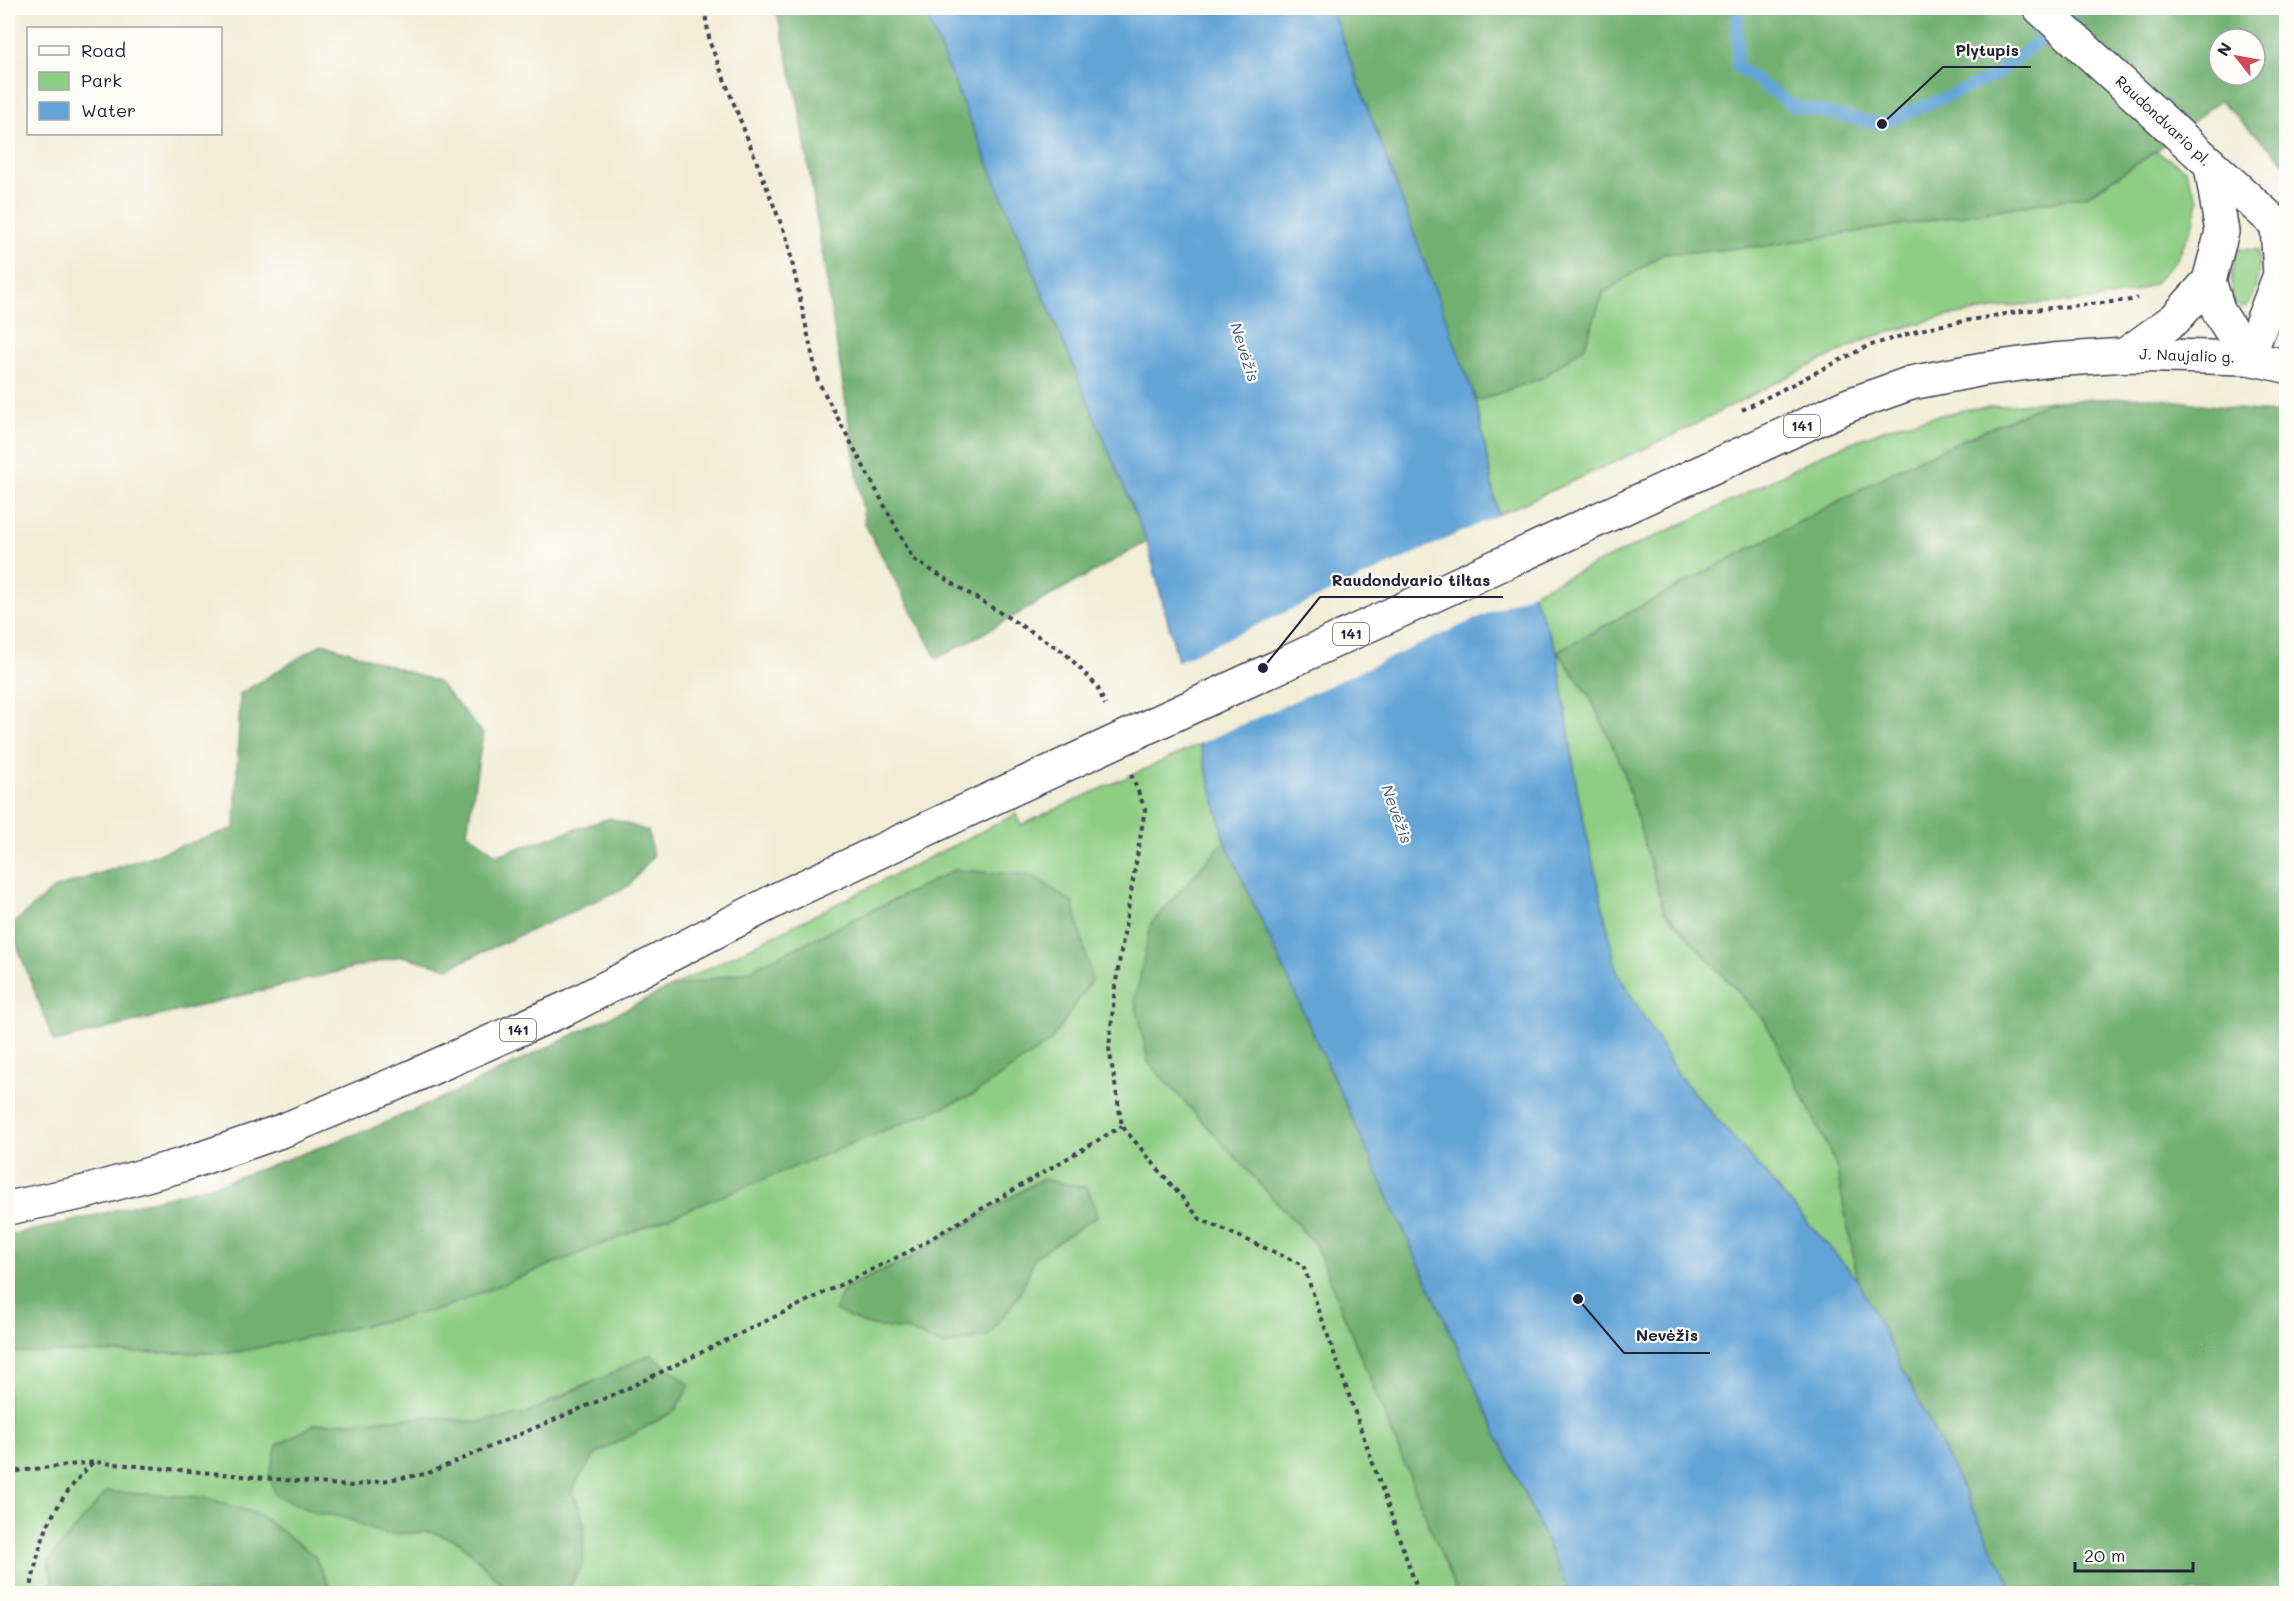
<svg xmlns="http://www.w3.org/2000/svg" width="2294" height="1601" viewBox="0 0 2294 1601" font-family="Mali,sans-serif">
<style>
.green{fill:#8ecd84;stroke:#587860;stroke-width:1.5;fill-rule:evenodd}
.forest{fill:#72b072;stroke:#4a6956;stroke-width:1.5;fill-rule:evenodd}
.water{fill:#64a4d7;stroke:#436389;stroke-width:1.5}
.pier{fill:#f1edd7}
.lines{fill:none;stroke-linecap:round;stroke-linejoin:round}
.stream{stroke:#64a4d7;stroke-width:12}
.major-casing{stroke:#414052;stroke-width:36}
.path{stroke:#414052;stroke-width:4;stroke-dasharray:4.5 4.5;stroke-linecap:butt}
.major{stroke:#fff;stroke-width:33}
.major-bridge-casing{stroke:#414052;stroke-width:36;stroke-linecap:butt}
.major-bridge{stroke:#fff;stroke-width:33}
.labels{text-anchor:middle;stroke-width:4.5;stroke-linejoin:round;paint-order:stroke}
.shield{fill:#fdfcf7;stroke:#646373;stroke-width:1.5}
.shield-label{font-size:14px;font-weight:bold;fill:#22223b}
.street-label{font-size:15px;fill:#22223b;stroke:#fdfcf7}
.water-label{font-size:16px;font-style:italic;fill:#405c81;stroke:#fdfcf7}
.leader{fill:none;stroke:#22223b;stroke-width:2}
.callout-dot{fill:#22223b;stroke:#fdfcf7;stroke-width:2}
.callout-label{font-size:16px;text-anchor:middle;font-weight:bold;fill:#22223b;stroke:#fdfcf7;stroke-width:4.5;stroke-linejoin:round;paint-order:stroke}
</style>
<rect width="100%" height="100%" fill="#fdfcf7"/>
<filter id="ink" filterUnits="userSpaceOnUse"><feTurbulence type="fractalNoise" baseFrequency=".0167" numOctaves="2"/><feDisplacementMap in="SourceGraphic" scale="12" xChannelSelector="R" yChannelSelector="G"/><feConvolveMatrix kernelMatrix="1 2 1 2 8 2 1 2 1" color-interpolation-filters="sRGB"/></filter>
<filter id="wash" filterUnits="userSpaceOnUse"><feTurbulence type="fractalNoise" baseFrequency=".008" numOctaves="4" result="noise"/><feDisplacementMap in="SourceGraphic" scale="24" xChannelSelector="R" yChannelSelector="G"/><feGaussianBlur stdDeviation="1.35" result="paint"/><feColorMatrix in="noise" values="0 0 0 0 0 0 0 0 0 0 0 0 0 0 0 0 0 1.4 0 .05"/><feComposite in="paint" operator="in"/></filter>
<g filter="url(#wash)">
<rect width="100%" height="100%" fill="#f1edd7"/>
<g class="green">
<path d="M 2156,151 L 2185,169 L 2198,199 L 2194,223 L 2177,258 L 2155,283 L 2132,293 L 2095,300 L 2019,305 L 1937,318 L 1869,338 L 1793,374 L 1676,434 L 1498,515 L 1476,401 L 1542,378 L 1585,346 L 1603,293 L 1663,254 L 1765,246 L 2087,196 Z"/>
<path d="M 2237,249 L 2258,250 C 2260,271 2258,288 2247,306 L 2240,307 L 2234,303 C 2229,284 2232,268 2237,249 Z"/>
<path d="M 2052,401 L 1910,463 L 1557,651 L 1590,697 L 1622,766 L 1664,911 L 1765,1021 L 1835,1161 L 1858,1280 L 1679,1076 L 1617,972 L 1578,795 L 1557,651 L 1532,593 L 1711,511 L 1827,452 L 1896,425 L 1968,409 Z"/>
<path d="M 1200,744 L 1225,841 L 1151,924 L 1148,1062 L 1315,1244 L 1457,1593 L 565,1593 L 583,1564 L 584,1523 L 572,1488 L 596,1454 L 675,1411 L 586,1383 L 526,1414 L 477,1422 L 428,1417 L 373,1420 L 316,1513 L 343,1517 L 386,1534 L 432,1532 L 460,1542 L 511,1593 L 332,1593 L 314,1555 L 48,1561 L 56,1593 L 8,1594 L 8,1352 L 234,1353 L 955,870 L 748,971 L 667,989 L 1016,814 L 1021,825 ZM 1041,1179 L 1097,1216 L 1035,1257 L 1020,1294 L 988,1335 L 945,1346 L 907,1330 L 867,1325 L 845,1288 L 907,1260 Z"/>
</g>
<g class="forest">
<path d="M 776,8 L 923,8 L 1147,542 L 937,659 L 865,524 L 799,106 Z"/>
<path d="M 1331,8 L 2286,8 L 2286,164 L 2220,100 L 2156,151 L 2087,196 L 1765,246 L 1663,254 L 1603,293 L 1585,346 L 1542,378 L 1476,401 ZM 2219,39 L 2255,39 L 2255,75 L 2219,75 Z"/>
<path d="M 2146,397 L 2286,415 L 2286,1593 L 2015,1593 L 1858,1280 L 1835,1161 L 1765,1021 L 1664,911 L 1622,766 L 1590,697 L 1557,651 L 1910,463 L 2052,401 Z"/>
<path d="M 323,643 L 438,682 L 483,734 L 467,832 L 497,855 L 610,818 L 648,831 L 653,856 L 629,886 L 448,968 L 401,956 L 54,1042 L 10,927 L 53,889 L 235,828 L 240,694 Z"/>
<path d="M 1225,841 L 1570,1593 L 1457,1593 L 1315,1244 L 1148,1062 L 1135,1000 L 1151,924 Z"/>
<path d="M 955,870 L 1032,875 L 1073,903 L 1092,980 L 1051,1041 L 973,1095 L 441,1309 L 234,1353 L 8,1352 L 8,1235 L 53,1226 L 225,1182 L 378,1126 L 464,1088 L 667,989 L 748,971 Z"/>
<path d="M 1042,1179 L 1088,1188 L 1097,1216 L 1035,1257 L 1020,1294 L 989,1335 L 945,1346 L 907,1330 L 867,1325 L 834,1310 L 845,1288 L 907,1260 Z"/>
<path d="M 651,1354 L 690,1385 L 675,1411 L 596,1454 L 572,1488 L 584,1523 L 583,1564 L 565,1593 L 511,1593 L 460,1542 L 432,1532 L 386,1534 L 343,1517 L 316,1513 L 276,1496 L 269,1476 L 277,1445 L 316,1424 L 428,1417 L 477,1422 L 526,1414 Z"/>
<path d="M 106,1492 L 205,1497 L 259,1515 L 314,1555 L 332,1593 L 56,1593 L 48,1561 Z"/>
</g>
<path class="water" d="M 923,8 L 1331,8 L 1476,401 L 1498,515 L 1557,651 L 1578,795 L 1617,972 L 1679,1076 L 1858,1280 L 2015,1593 L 1570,1593 L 1225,841 L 1147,542 Z"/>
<path class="pier" d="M 1501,514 L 1535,592 L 1197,745 L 1176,662 Z"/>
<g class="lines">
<path class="stream" d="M 1738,8 L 1737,66 L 1793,106 L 1882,124 L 1993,77 L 2079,8"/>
</g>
</g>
<g filter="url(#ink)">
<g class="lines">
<g class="major-casing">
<g id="major">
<path d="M 2040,8 L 2286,233"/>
<path d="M 2209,281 L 2219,312 L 2248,358"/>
<path d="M 2125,355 L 2175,319 L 2209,281 L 2222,232 L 2211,166"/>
<path d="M 2248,358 L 2280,275 L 2277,224"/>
<path d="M 1695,475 L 1849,405 L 1911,383 L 1983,369 L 2052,360 L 2125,355 L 2248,358 L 2286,366"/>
<path d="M 8,1208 L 85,1192 L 182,1165 L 284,1130 L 409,1078 L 567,1008 L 780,898 L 1006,792"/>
</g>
</g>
<g class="path">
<path d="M 704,8 L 710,43 L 787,239 L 818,381 L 913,559 L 1064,652 L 1097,686 L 1105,705"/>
<path d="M 1742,410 L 1868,346 L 1931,327 L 2022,311 L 2131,300 L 2137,298"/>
<path d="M 1131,774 L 1145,809 L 1115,987 L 1109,1048 L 1122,1126 L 1200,1219 L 1303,1265 L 1419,1594"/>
<path d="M 8,1472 L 94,1462 L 350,1486 L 426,1474 L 622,1391 L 910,1251 L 1122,1126"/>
<path d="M 30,1594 C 40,1534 51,1506 93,1462"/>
</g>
<use href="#major" class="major"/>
<g class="major-bridge-casing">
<path id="major-bridge" d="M 1006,792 L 1695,475"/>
</g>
<use href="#major-bridge" class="major-bridge"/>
</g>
</g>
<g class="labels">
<g class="shield">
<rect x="1784" y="415" width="36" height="22" rx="4.5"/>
<rect x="1333" y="623" width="36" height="22" rx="4.5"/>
<rect x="500" y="1019" width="36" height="22" rx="4.5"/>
</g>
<g class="shield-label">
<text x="1802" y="431">141</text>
<text x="1351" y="639">141</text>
<text x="518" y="1035">141</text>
</g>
<g class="street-label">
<text transform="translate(2163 121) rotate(43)" y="5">Raudondvario pl.</text>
<text transform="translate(2187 356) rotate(2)" y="5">J. Naujalio g.</text>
</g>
<g class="water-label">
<text transform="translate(1245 352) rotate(72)" y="6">Nevėžis</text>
<text transform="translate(1397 814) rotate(70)" y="6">Nevėžis</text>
</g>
</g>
<path class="leader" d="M1882 124L1943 67H2031M1263 668L1320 597H1503M1578 1299L1624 1353H1710"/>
<g class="callout-dot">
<circle cx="1882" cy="124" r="6"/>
<circle cx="1263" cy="668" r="6"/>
<circle cx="1578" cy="1299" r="6"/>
</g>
<g class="callout-label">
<text x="1987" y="56">Plytupis</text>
<text x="1411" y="586">Raudondvario tiltas</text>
<text x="1667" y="1341">Nevėžis</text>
</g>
<rect width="2294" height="1601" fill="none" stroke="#fdfcf7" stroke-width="30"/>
<rect x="27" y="27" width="195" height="108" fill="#fdfcf7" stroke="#a5a5ac" stroke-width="1.5"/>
<rect x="39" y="46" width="30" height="9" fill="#ffffff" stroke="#a5a5ac" stroke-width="1.5"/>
<text x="81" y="57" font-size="18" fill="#22223b">Road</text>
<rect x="39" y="72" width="30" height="18" fill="#8ecd84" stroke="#a5a5ac" stroke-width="1.5"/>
<text x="81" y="87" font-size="18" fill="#22223b">Park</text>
<rect x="39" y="102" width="30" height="18" fill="#64a4d7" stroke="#a5a5ac" stroke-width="1.5"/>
<text x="81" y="117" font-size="18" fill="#22223b">Water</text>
<g transform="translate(2237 57) rotate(301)"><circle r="28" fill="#fdfcf7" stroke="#a5a5ac" stroke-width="1.5"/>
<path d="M0-4.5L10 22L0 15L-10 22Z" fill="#d1495b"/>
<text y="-9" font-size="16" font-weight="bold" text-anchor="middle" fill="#22223b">N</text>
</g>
<path d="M2075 1562v9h118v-9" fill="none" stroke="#22223b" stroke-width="3"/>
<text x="2084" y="1562" font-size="18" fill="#22223b" stroke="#fdfcf7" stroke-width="4.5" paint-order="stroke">20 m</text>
</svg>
